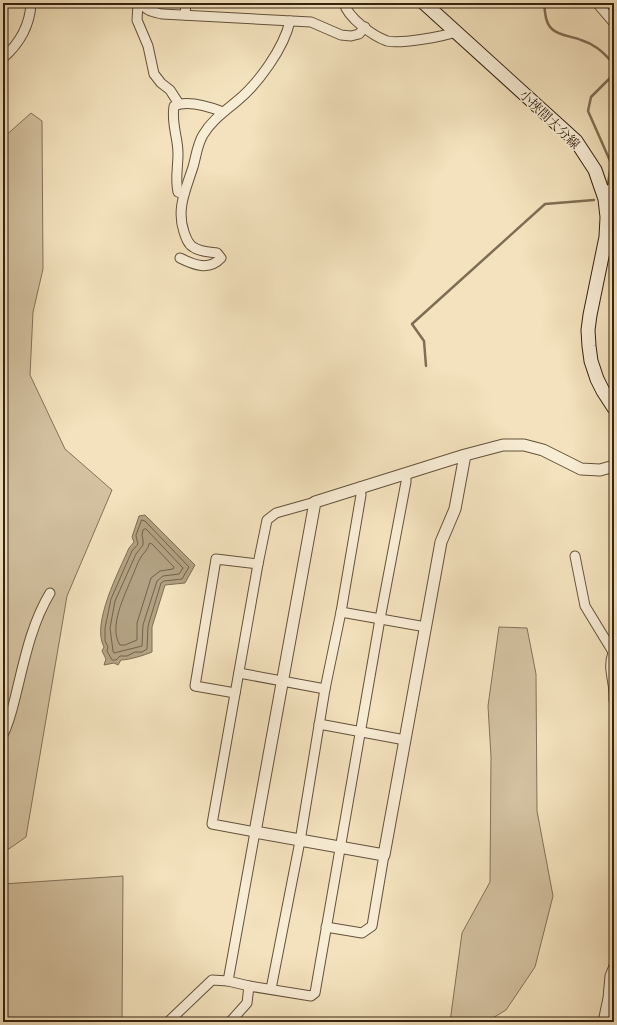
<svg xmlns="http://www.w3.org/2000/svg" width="617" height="1025" viewBox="0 0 617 1025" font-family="'Libre Bodoni','Noto Serif JP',serif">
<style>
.green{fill:#d3c1a0;stroke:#847258}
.water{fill:#b2a182;stroke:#806e54}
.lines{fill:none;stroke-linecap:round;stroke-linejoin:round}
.shore{stroke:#746249;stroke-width:1}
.stream{stroke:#806e54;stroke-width:2.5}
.minor-casing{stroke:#64523b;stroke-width:11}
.tertiary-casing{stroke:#64523b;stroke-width:13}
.secondary-casing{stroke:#352210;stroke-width:15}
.minor{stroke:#f7ecd4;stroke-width:9}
.tertiary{stroke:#f7ecd4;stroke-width:11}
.secondary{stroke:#f7ecd4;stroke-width:13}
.labels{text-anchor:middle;stroke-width:3;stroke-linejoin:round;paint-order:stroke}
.street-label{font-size:13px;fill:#352210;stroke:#f7ecd4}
</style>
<rect width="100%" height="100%" fill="#f3e2bd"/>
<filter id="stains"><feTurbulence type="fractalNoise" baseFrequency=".005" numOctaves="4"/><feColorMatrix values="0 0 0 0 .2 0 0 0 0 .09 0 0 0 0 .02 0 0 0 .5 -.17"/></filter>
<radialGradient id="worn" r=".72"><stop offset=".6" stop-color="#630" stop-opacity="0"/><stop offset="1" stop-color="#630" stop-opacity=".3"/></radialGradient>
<g class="green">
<path d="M 31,113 L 42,121 L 43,269 L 33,312 L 30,375 L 65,449 L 112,490 L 67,596 L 26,837 L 3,853 L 3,138 Z"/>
<path d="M 499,627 L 527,628 L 536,674 L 537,811 L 553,896 L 535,967 L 506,1010 L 486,1022 L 450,1022 L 462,933 L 490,882 L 491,757 L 488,706 Z"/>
<path d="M 123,876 L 122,1022 L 3,1022 L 3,884 Z"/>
</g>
<path class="water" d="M 145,515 L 195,565 L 185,583 L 165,585 L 152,627 L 152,652 C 145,655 129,660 121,660 L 118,665 L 114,663 L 104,665 L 106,659 L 102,651 L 104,647 C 91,624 119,571 129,548 L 134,542 L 132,537 L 139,516 Z"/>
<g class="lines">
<g class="shore">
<path d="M 142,520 L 145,521 L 189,567 L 182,579 L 164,581 L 161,583 L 148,626 L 147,649 L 142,652 L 135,652 L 127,656 L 120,656 L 116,660 L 112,660 L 107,651 L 108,647 L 105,641 L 105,628 L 111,599 L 132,551 L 138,544 L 136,536 Z"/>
<path d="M 146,529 L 183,568 L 179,574 L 163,576 L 157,581 L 143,625 L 142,646 L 114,653 L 113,651 L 110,628 L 115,601 L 136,554 L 143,545 L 143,540 L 142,535 L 143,530 Z"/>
<path d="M 152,544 L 174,567 L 173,569 L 160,571 L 151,578 L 137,623 L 137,640 L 125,645 L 120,645 C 108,627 125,595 132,577 C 135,571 137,563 141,557 C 144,552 148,550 149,544 Z"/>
</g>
<g class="stream">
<path d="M 544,3 C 545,11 545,23 552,29 C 559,36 572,36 581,40 C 594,44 602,51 611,61 L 611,77 L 591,97 L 588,111 L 611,163 L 608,185"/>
<path d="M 426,366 L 424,341 L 412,324 L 545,204 L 594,200"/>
</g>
<g class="minor-casing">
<g id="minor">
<path d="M 138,3 L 137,20 L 148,46 L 154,74 L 161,83 L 170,90 L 179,104"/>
<path d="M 142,3 C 145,11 154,12 162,14 L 311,22 L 341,35 L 351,36 L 359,34 L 365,27"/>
<path d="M 344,3 C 348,18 373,36 387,41 C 400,44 442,37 455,32"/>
<path d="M 597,3 L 614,23"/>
<path d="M 185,15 L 186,3"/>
<path d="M 3,58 C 19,44 30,25 31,3"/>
<path d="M 183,194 L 178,192 C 175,179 178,167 178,154 C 178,136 171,125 174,106 C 187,100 210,107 223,112"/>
<path d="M 603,195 L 614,186"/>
<path d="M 180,258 C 194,265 209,271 221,258 L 217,253 C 209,252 200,252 193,247 C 188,244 186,238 184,232 C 176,209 186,189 193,167 C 196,157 197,145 203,135 C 211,121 224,112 237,101 C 258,84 284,48 290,21"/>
<path d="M 315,502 L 276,513 L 267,520 L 258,564 L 212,824 L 255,832 L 228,981 L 249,986 L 311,996 L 315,993 L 380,619 L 406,482 L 406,474"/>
<path d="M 575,556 L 585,606 L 613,652 C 609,665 611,671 613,684 C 614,689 614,695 614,700"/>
<path d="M 341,612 L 426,627"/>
<path d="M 239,673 L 325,689"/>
<path d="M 235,693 L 195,686 L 216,559 L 258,564"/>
<path d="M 319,724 L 405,740"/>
<path d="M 3,735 C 10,721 13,706 17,690 C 25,657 32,623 50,593"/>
<path d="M 326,927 L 362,933 L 372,926 L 384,855"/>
<path d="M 271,989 L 300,841 L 325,689 L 341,612 L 361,495 L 360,487"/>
<path d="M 168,1022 L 212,980 L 228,981"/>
<path d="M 230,1022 L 247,1003 L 249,986"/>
<path d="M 603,1022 L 608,998 L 610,976 L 614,966"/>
</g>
</g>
<g class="tertiary-casing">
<path id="tertiary" d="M 465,455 L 455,509 L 441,542 L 384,855 L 255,832 L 315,502 L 465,455 L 503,445 L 524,445 L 543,450 L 581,469 L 600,470 L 614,466"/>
</g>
<g class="secondary-casing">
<path id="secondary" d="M 424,3 L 576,141 L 595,170 L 605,199 L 607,217 L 606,237 L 590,315 L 588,330 L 589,346 L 591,361 L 597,379 L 603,391 L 614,408"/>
</g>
<use href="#minor" class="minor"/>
<use href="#tertiary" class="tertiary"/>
<use href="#secondary" class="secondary"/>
</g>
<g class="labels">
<g class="street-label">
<text transform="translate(550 119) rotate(44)" y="5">小挾間大分線</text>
</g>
</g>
<rect width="617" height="1025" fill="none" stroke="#f3e2bd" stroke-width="16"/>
<rect x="4" y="4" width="609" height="1017" fill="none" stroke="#352210" stroke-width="2"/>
<rect x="8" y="8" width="601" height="1009" fill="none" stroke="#352210"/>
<rect width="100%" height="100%" filter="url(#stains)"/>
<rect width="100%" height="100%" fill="url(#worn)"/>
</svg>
